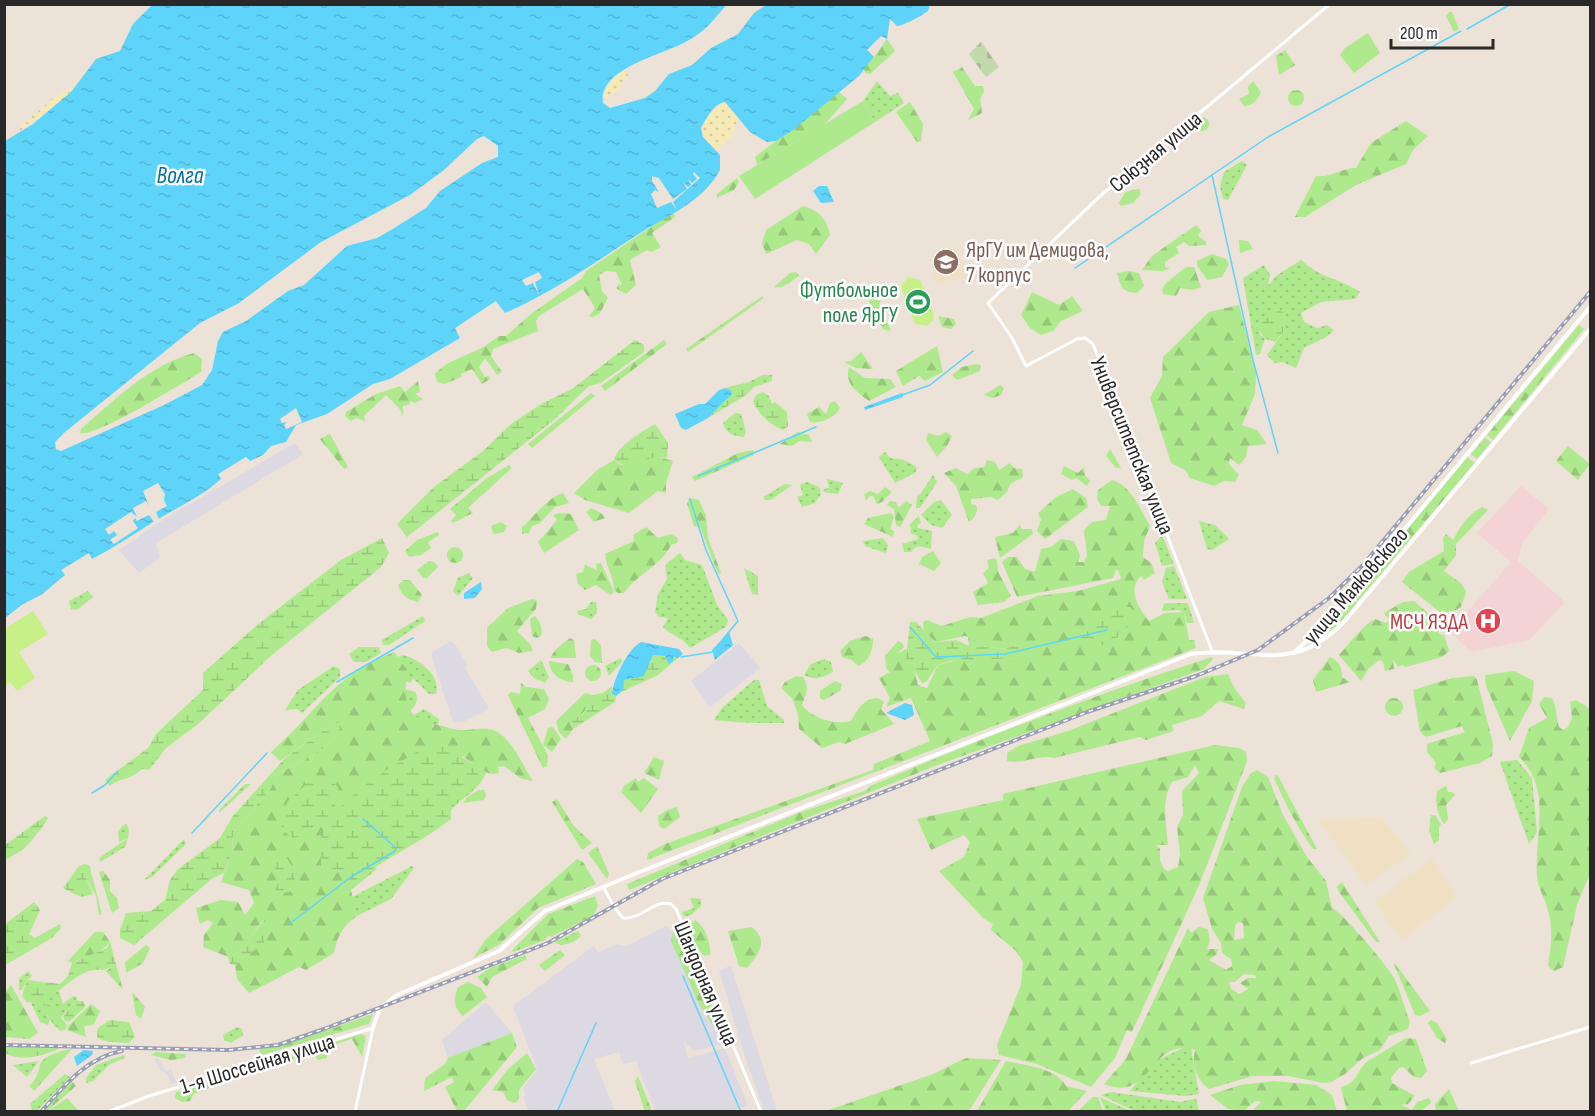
<svg xmlns="http://www.w3.org/2000/svg" width="1595" height="1116" viewBox="0 0 1595 1116" font-family="'Sofia Sans Condensed',sans-serif">
<style>
.industrial{fill:#dcd9e3}
.education{fill:#f0e1c4}
.medical{fill:#f4d3d5}
.grass{fill:url(#grass-dots)}
.forest{fill:url(#forest-firs);fill-rule:evenodd}
.wetland{fill:url(#wetland-marsh)}
.sand{fill:url(#sand-dots)}
.cemetery{fill:url(#cemetery-stones)}
.park{fill:#afe98d}
.pitch{fill:#c7f188}
.water{fill:url(#water-ripples);fill-rule:evenodd}
.pier{fill:#ece2d7}
.lines{fill:none;stroke-linecap:round;stroke-linejoin:round}
.stream{stroke:#5ed4fa;stroke-width:1.5}
.tertiary{stroke:#fff;stroke-width:3}
.secondary{stroke:#fff;stroke-width:4}
.rail-casing{stroke:#9a9eb4;stroke-width:4}
.rail{stroke:#fff;stroke-width:1.5;stroke-dasharray:4.5;stroke-linecap:butt}
.labels{text-anchor:middle;stroke-width:5;stroke-linejoin:round;paint-order:stroke}
.street-label{font-size:22px;fill:#282828;stroke:#fff}
.education-label{font-size:22px;fill:#785e54;stroke:#fff;text-anchor:start}
.leisure-label{font-size:22px;fill:#27864d;stroke:#fff;text-anchor:end}
.health-label{font-size:22px;fill:#be3a42;stroke:#fff;text-anchor:end}
.water-label{font-size:24px;font-style:italic;fill:#016fa2;stroke:#fff}
</style>
<defs>
<pattern id="grass-dots" width="8" height="8" patternUnits="userSpaceOnUse" patternTransform="scale(1.5)"><rect width="8" height="8" fill="#afe98d"/><path d="M2 2h.1M6 6h.1" fill="none" stroke="#97c87a" stroke-width="1.8" stroke-linecap="round"/></pattern>
<pattern id="forest-firs" width="22" height="20" patternUnits="userSpaceOnUse" patternTransform="scale(1.5)"><rect width="22" height="20" fill="#afe98d"/><path d="M5 1l3.5 6h-7zM16 11l3.5 6h-7z" fill="#97c87a"/></pattern>
<pattern id="wetland-marsh" width="20" height="14" patternUnits="userSpaceOnUse" patternTransform="scale(1.5)"><rect width="20" height="14" fill="#afe98d"/><path d="M1 5h8M5 5V1M11 12h8M15 12V8" fill="none" stroke="#97c87a"/></pattern>
<pattern id="sand-dots" width="8" height="8" patternUnits="userSpaceOnUse" patternTransform="scale(1.5)"><rect width="8" height="8" fill="#f5eab6"/><path d="M2 2h.1M6 6h.1" fill="none" stroke="#d2c99c" stroke-width="1.8" stroke-linecap="round"/></pattern>
<pattern id="cemetery-stones" width="16" height="16" patternUnits="userSpaceOnUse" patternTransform="scale(1.5)"><rect width="16" height="16" fill="#c3d8ad"/><path d="M2 7V4a2 2 0 0 1 4 0v3zM10 15v-3a2 2 0 0 1 4 0v3z" fill="#a8b995"/></pattern>
<pattern id="water-ripples" width="26" height="14" patternUnits="userSpaceOnUse" patternTransform="scale(1.5)"><rect width="26" height="14" fill="#5ed4fa"/><path d="M2 4q2-2 4 0t4 0M15 11q2-2 4 0t4 0" fill="none" stroke="#52b6d6"/></pattern>
</defs>
<rect width="100%" height="100%" fill="#ece2d7"/>
<g class="industrial">
<path d="M 295,443 L 303,454 L 156,543 L 160,558 L 139,573 L 119,550 L 164,519 Z"/>
<path d="M 450,641 L 455,644 L 467,665 L 465,668 L 489,709 L 463,722 L 453,722 L 432,658 L 432,652 Z"/>
<path d="M 739,643 L 760,668 L 710,707 L 691,681 Z"/>
<path d="M 666,926 L 677,935 L 723,1044 L 694,1051 L 684,1042 L 688,1058 L 725,1048 L 748,1106 L 730,1111 L 655,1111 L 636,1061 L 623,1064 L 619,1052 L 594,1059 L 615,1111 L 529,1111 L 523,1097 L 526,1095 L 523,1089 L 537,1069 L 513,1006 L 594,946 L 598,953 L 617,944 L 627,946 Z"/>
<path d="M 731,966 L 777,1111 L 764,1111 L 744,1054 L 719,970 Z"/>
<path d="M 486,1002 L 512,1033 L 448,1058 L 442,1040 Z"/>
<path d="M 158,1058 L 166,1071 L 171,1069 L 176,1082 L 172,1084 L 166,1073 L 160,1070 L 154,1059 Z"/>
</g>
<g class="education">
<path d="M 956,248 L 961,252 L 958,253 L 966,274 L 963,275 L 965,279 L 962,280 L 960,276 L 940,284 L 931,274 L 935,272 L 929,258 L 936,256 L 935,252 L 940,249 L 942,253 Z"/>
<path d="M 1382,818 L 1411,854 L 1366,885 L 1317,819 Z"/>
<path d="M 1432,859 L 1458,897 L 1401,940 L 1374,901 Z"/>
</g>
<path class="medical" d="M 1521,486 L 1549,509 L 1522,543 L 1518,561 L 1565,602 L 1529,640 L 1471,652 L 1450,632 L 1511,562 L 1477,533 Z"/>
<g class="grass">
<path d="M 877,81 L 890,96 L 898,93 L 904,103 L 875,122 L 863,101 Z"/>
<path d="M 1242,161 L 1247,165 L 1228,200 L 1223,199 L 1220,186 L 1224,172 Z"/>
<path d="M 1301,260 C 1321,279 1340,278 1360,292 L 1355,299 L 1321,302 L 1301,313 L 1304,322 L 1317,328 L 1327,325 L 1334,330 L 1328,336 L 1304,348 L 1296,368 L 1283,362 L 1275,363 L 1267,355 L 1283,332 L 1286,315 L 1259,333 L 1265,339 L 1260,354 L 1256,355 L 1243,278 L 1264,265 L 1270,275 L 1268,286 L 1276,276 Z"/>
<path d="M 762,375 L 772,375 L 772,381 L 754,387 L 749,382 Z"/>
<path d="M 735,413 L 741,414 L 746,431 L 744,437 C 734,436 726,434 723,423 Z"/>
<path d="M 885,452 L 890,458 C 902,459 908,460 917,468 L 915,473 L 895,483 L 879,457 Z"/>
<path d="M 933,475 L 937,482 L 920,508 L 916,508 L 917,496 L 921,493 Z"/>
<path d="M 827,479 L 843,483 L 838,494 L 824,492 L 823,490 L 829,487 Z"/>
<path d="M 807,482 L 819,487 L 821,494 L 815,503 L 802,507 L 797,497 L 803,495 L 800,485 Z"/>
<path d="M 785,484 L 792,485 L 771,500 L 765,500 L 763,497 Z"/>
<path d="M 941,500 L 952,515 L 942,528 L 931,525 L 921,515 L 934,502 Z"/>
<path d="M 919,516 L 921,523 L 917,525 L 918,528 L 932,531 L 931,549 L 918,546 L 910,552 L 904,552 L 902,544 L 918,539 L 917,535 L 911,534 L 910,524 Z"/>
<path d="M 1199,521 L 1215,525 L 1229,539 L 1212,550 L 1207,549 Z"/>
<path d="M 1162,535 L 1174,564 L 1162,566 L 1155,543 Z"/>
<path d="M 883,538 L 888,545 L 886,553 L 865,546 L 863,541 Z"/>
<path d="M 680,553 L 685,560 L 702,565 L 717,605 L 728,620 L 726,627 L 690,648 C 682,637 672,636 663,627 L 668,618 L 659,617 L 655,612 L 658,594 L 667,579 L 665,565 Z"/>
<path d="M 1174,566 L 1187,599 L 1169,599 L 1162,582 L 1166,568 Z"/>
<path d="M 744,568 L 758,576 L 758,595 L 752,594 Z"/>
<path d="M 469,573 L 473,578 L 458,596 L 453,591 L 458,578 Z"/>
<path d="M 88,591 L 93,597 L 78,609 L 71,610 L 69,601 Z"/>
<path d="M 591,602 L 596,602 L 597,613 L 591,619 L 578,614 L 577,611 L 586,609 Z"/>
<path d="M 1171,603 L 1188,603 L 1194,623 L 1187,623 L 1185,614 L 1179,610 L 1162,611 L 1164,604 Z"/>
<path d="M 423,616 L 425,621 L 389,645 L 383,645 L 382,640 Z"/>
<path d="M 359,647 L 379,647 L 381,653 L 366,662 L 354,662 L 349,654 Z"/>
<path d="M 403,655 C 421,660 441,676 436,694 L 429,694 L 413,678 L 411,683 L 406,681 L 406,669 L 397,657 Z"/>
<path d="M 621,658 L 622,662 L 609,676 L 605,666 Z"/>
<path d="M 824,659 L 831,662 L 833,672 C 821,678 816,681 804,675 L 811,664 Z"/>
<path d="M 541,660 L 549,677 L 545,683 L 534,678 L 528,671 Z"/>
<path d="M 334,666 L 340,669 L 340,677 L 302,713 L 297,709 L 285,710 L 298,690 Z"/>
<path d="M 754,680 L 759,680 L 767,706 L 784,720 L 784,723 C 760,723 738,723 714,720 L 723,707 Z"/>
<path d="M 405,689 L 415,692 C 419,699 416,706 410,711 L 404,697 Z"/>
<path d="M 424,709 L 439,719 L 438,725 L 423,722 L 414,715 Z"/>
<path d="M 1517,760 L 1532,778 L 1537,832 L 1529,844 L 1500,762 Z"/>
<path d="M 126,823 L 129,830 L 128,838 L 119,842 L 118,831 Z"/>
<path d="M 184,839 L 186,844 L 152,877 L 144,880 Z"/>
<path d="M 412,866 L 414,868 L 391,899 L 357,916 L 352,897 Z"/>
<path d="M 690,898 L 701,899 L 701,906 L 691,915 L 683,917 L 682,912 L 694,908 Z"/>
<path d="M 578,931 L 581,936 C 573,943 563,948 554,942 Z"/>
<path d="M 28,971 L 32,976 L 27,980 L 22,990 L 19,990 L 19,979 Z"/>
<path d="M 59,991 L 63,1004 L 73,996 L 77,997 L 76,1000 L 60,1019 L 46,1015 L 50,1019 L 48,1025 L 40,1022 L 31,1003 Z"/>
<path d="M 237,1027 L 242,1029 L 243,1035 L 231,1043 L 224,1040 L 223,1035 Z"/>
<path d="M 1185,1047 L 1191,1048 L 1199,1094 L 1186,1096 L 1130,1091 L 1156,1061 Z"/>
<path d="M 124,1055 L 125,1058 L 110,1064 L 93,1081 L 86,1083 L 86,1078 L 96,1065 Z"/>
<path d="M 39,1061 L 27,1077 L 13,1065 Z"/>
<path d="M 65,1074 L 70,1077 L 37,1111 L 32,1110 L 30,1104 Z"/>
<path d="M 1111,1092 L 1181,1102 L 1196,1098 L 1199,1111 L 1134,1111 L 1101,1095 Z"/>
<path d="M 1100,1097 L 1130,1111 L 1106,1111 Z"/>
</g>
<g class="forest">
<path d="M 1449,12 L 1452,12 L 1459,29 L 1454,32 L 1446,16 Z"/>
<path d="M 887,39 L 895,51 L 870,74 L 865,73 L 864,69 Z"/>
<path d="M 1285,50 L 1295,65 L 1279,75 L 1276,56 Z"/>
<path d="M 962,67 L 975,86 L 983,86 L 984,91 L 980,99 L 982,113 L 968,120 L 974,109 L 953,72 Z"/>
<path d="M 1253,81 L 1261,92 C 1257,100 1253,106 1244,106 L 1239,99 L 1249,94 L 1248,87 Z"/>
<path d="M 838,91 L 847,99 L 825,124 L 757,165 L 755,157 C 783,136 811,116 838,91 Z"/>
<path d="M 910,102 L 923,124 L 921,141 L 917,142 L 896,112 Z"/>
<circle cx="1202" cy="124" r="7"/>
<path d="M 1406,121 L 1428,136 L 1413,150 L 1406,164 L 1356,185 L 1305,217 L 1295,217 L 1316,176 C 1330,178 1342,168 1356,168 L 1371,143 Z"/>
<path d="M 737,178 L 739,182 L 734,190 L 717,198 L 717,194 Z"/>
<path d="M 1139,189 L 1141,194 L 1133,203 L 1121,206 L 1119,203 L 1125,192 Z"/>
<path d="M 803,206 C 820,211 826,218 830,235 L 816,254 L 809,244 L 797,240 L 766,254 L 762,243 L 766,230 Z"/>
<path d="M 673,212 L 675,217 L 652,233 L 661,247 L 652,252 L 647,250 L 630,260 L 636,285 L 626,294 L 616,288 L 619,284 L 622,285 L 616,272 L 606,271 L 599,275 L 602,291 L 608,298 L 600,313 L 592,318 L 589,316 L 595,308 L 583,289 L 539,316 L 536,321 L 538,331 L 493,349 L 491,356 L 502,372 L 497,375 L 485,358 L 479,367 L 485,377 L 489,376 L 490,379 L 482,384 L 472,369 L 461,374 L 461,377 L 445,384 L 437,382 L 435,373 L 448,363 L 482,348 L 499,336 L 506,336 L 531,314 L 582,278 L 586,271 Z"/>
<path d="M 1196,225 L 1201,231 L 1198,236 L 1206,242 L 1206,245 L 1189,246 L 1184,242 L 1176,247 L 1179,253 L 1165,262 L 1165,267 L 1170,268 L 1163,271 L 1142,270 L 1152,256 Z"/>
<path d="M 1239,240 L 1248,241 L 1253,249 L 1240,253 Z"/>
<path d="M 1212,254 L 1226,259 L 1229,264 L 1222,277 L 1207,280 L 1197,265 L 1197,261 Z"/>
<path d="M 1186,267 L 1194,267 L 1201,287 L 1193,290 L 1180,288 L 1176,296 L 1163,294 L 1162,290 L 1166,283 Z"/>
<path d="M 1130,271 L 1139,273 L 1144,286 L 1137,293 C 1122,292 1121,287 1117,273 Z"/>
<path d="M 796,272 L 799,275 C 792,281 784,289 774,287 L 790,273 Z"/>
<path d="M 1032,292 L 1059,305 L 1072,296 L 1083,311 L 1061,321 L 1053,331 L 1041,335 L 1030,328 L 1021,315 Z"/>
<path d="M 762,296 L 764,298 L 688,352 L 686,349 Z"/>
<path d="M 872,298 L 880,301 L 879,310 L 891,329 L 889,331 L 883,329 L 869,302 Z"/>
<path d="M 1239,305 L 1256,374 L 1255,394 L 1242,425 L 1257,430 L 1267,444 L 1248,446 L 1246,457 L 1239,465 L 1230,458 L 1229,464 L 1239,475 L 1235,482 L 1224,481 L 1214,486 L 1190,478 L 1185,470 L 1171,463 L 1150,398 L 1162,376 L 1163,357 L 1209,312 Z"/>
<path d="M 938,316 L 954,319 L 956,324 L 951,329 L 942,327 Z"/>
<path d="M 1579,325 L 1584,329 L 1493,440 L 1487,435 Z"/>
<path d="M 664,340 L 667,344 L 605,391 L 601,386 Z"/>
<path d="M 937,346 L 943,372 L 925,381 L 919,376 L 903,386 L 896,371 Z"/>
<path d="M 861,352 L 873,369 L 856,368 L 844,362 L 851,361 Z"/>
<path d="M 194,353 L 202,359 L 201,372 C 181,384 97,437 80,433 L 81,429 C 116,399 149,365 194,353 Z"/>
<path d="M 977,364 L 981,365 L 980,371 L 957,380 L 952,375 L 962,367 Z"/>
<path d="M 849,367 L 865,378 L 890,379 L 896,387 L 869,401 C 857,392 844,384 849,367 Z"/>
<path d="M 418,381 L 420,392 L 415,394 L 423,399 L 415,403 L 411,401 L 408,405 L 403,406 L 403,416 L 399,408 L 386,395 L 364,416 L 365,421 L 356,418 L 351,421 L 345,416 L 346,412 L 376,394 L 400,386 L 405,392 Z"/>
<path d="M 1000,385 L 1004,388 L 1001,395 L 993,398 L 984,395 Z"/>
<path d="M 591,393 L 595,396 L 532,448 L 528,444 Z"/>
<path d="M 835,401 L 840,408 C 835,418 820,424 810,422 L 807,414 L 819,407 L 826,414 L 830,403 Z"/>
<path d="M 798,432 L 809,435 L 812,442 L 799,441 L 792,446 L 780,444 Z"/>
<path d="M 946,432 L 952,436 L 947,446 L 937,457 L 926,440 L 928,433 L 938,436 Z"/>
<path d="M 330,434 L 348,467 L 344,469 L 320,439 Z"/>
<path d="M 1485,438 L 1491,442 L 1477,459 L 1471,454 Z"/>
<path d="M 1568,446 L 1590,464 L 1578,480 L 1556,461 Z"/>
<path d="M 1110,449 L 1121,468 L 1116,468 L 1106,456 Z"/>
<path d="M 753,450 L 754,455 L 695,481 L 692,477 L 738,453 Z"/>
<path d="M 653,455 L 673,461 L 666,483 L 666,493 L 658,491 L 629,513 L 585,500 L 574,493 L 597,470 L 614,460 L 621,465 Z"/>
<path d="M 1467,457 L 1475,463 L 1358,601 L 1352,596 Z"/>
<path d="M 987,460 L 995,462 L 999,470 L 1010,463 L 1014,468 L 1022,469 L 1023,477 L 1010,484 L 1007,492 L 998,500 L 991,497 L 971,499 L 971,504 L 976,505 C 979,512 974,519 969,522 L 956,486 L 944,473 L 956,468 L 967,474 L 975,468 L 984,467 Z"/>
<path d="M 509,465 L 512,468 L 468,508 L 473,513 L 453,523 L 451,521 L 456,515 L 450,509 L 487,478 Z"/>
<path d="M 1064,466 L 1078,473 L 1084,467 L 1085,475 L 1090,481 L 1087,486 L 1076,478 L 1072,480 L 1061,474 Z"/>
<path d="M 1112,480 C 1131,485 1141,511 1150,526 L 1144,541 L 1143,557 L 1151,563 L 1155,573 L 1144,580 L 1141,576 C 1127,590 1138,607 1149,621 L 1165,613 L 1184,612 L 1189,640 L 1194,640 L 1196,648 L 647,860 L 648,853 L 665,844 L 873,770 L 874,764 L 930,741 L 911,698 L 886,707 L 890,698 L 879,678 L 890,672 L 886,668 L 885,656 L 898,641 L 902,643 L 904,647 L 897,654 L 906,649 L 912,660 L 918,685 L 927,688 L 938,665 L 958,660 L 1016,658 L 1016,644 L 1004,649 L 980,646 L 974,648 L 969,646 L 968,637 L 965,636 L 936,642 L 924,632 L 923,622 L 927,620 L 942,626 L 970,617 L 981,618 L 1038,596 L 1078,591 L 1121,579 L 1118,570 L 1116,570 L 1113,578 L 1017,597 L 1002,562 L 1008,557 L 1017,557 L 1025,569 L 1035,572 L 1041,549 L 1051,547 L 1061,539 L 1074,541 L 1080,555 L 1078,562 L 1084,562 L 1087,555 L 1084,530 L 1092,522 L 1106,520 L 1110,506 L 1101,506 L 1097,499 L 1098,490 Z"/>
<path d="M 885,487 L 892,492 L 882,502 L 877,504 L 874,497 L 870,496 L 866,501 L 864,494 L 870,491 L 878,494 Z"/>
<path d="M 1073,489 L 1086,498 L 1088,507 L 1045,539 L 1037,531 L 1041,520 L 1038,513 L 1056,497 Z"/>
<path d="M 563,493 L 569,503 L 555,507 L 540,523 L 532,526 L 529,533 L 522,534 L 522,527 C 534,517 548,497 563,493 Z"/>
<path d="M 689,498 L 699,500 L 706,516 L 708,538 L 721,573 L 718,574 L 700,527 L 694,526 L 687,504 Z"/>
<path d="M 890,501 L 896,502 L 899,508 L 906,501 L 912,505 L 900,527 L 896,525 L 894,509 L 887,505 Z"/>
<path d="M 1482,507 L 1488,510 L 1456,544 L 1456,555 L 1444,571 L 1462,584 L 1466,592 L 1461,607 L 1454,611 L 1441,613 L 1402,582 L 1409,572 L 1444,551 L 1443,538 L 1446,534 L 1453,540 C 1460,527 1468,514 1482,507 Z"/>
<path d="M 591,508 L 601,513 L 605,518 L 594,522 L 586,512 Z"/>
<path d="M 560,513 L 571,514 L 579,530 L 544,553 L 538,542 L 557,520 L 553,515 Z"/>
<path d="M 891,513 L 894,517 L 890,529 L 894,531 L 893,537 L 864,524 L 868,518 Z"/>
<path d="M 501,522 L 507,526 L 504,532 L 493,534 L 491,526 Z"/>
<path d="M 1020,525 L 1022,529 L 1032,529 L 1033,534 L 1000,558 L 995,537 L 1013,533 Z"/>
<path d="M 646,527 L 658,538 L 671,534 L 678,538 L 677,543 L 671,545 C 660,567 638,573 624,593 L 618,593 L 614,590 C 614,576 606,568 605,554 L 634,541 L 633,535 Z"/>
<path d="M 438,532 L 439,535 L 428,542 L 431,548 L 421,555 L 409,557 L 405,551 L 417,540 Z"/>
<circle cx="455" cy="555" r="8"/>
<path d="M 933,551 L 941,563 L 934,571 L 919,564 L 922,557 Z"/>
<path d="M 994,558 L 997,560 L 998,571 L 1011,596 L 1004,602 L 978,605 L 973,592 L 988,583 L 983,573 L 989,568 L 987,560 Z"/>
<path d="M 429,561 L 434,562 L 438,567 L 427,578 L 423,578 L 417,570 Z"/>
<path d="M 601,563 L 614,592 L 610,595 L 596,585 L 585,590 L 578,584 L 576,574 L 583,572 L 585,565 L 597,570 L 596,564 Z"/>
<path d="M 404,580 L 410,580 L 422,595 L 418,602 C 408,600 401,595 398,585 Z"/>
<path d="M 1351,598 L 1357,603 L 1332,631 L 1328,630 L 1327,627 Z"/>
<path d="M 532,599 L 537,600 L 536,609 L 517,631 L 530,644 L 533,651 L 519,653 L 506,648 L 492,652 L 487,646 L 487,628 L 508,608 Z"/>
<path d="M 1414,601 L 1430,615 L 1439,634 L 1444,635 L 1449,651 L 1442,657 L 1406,667 L 1402,665 L 1398,667 L 1393,660 L 1394,669 L 1385,671 L 1383,662 L 1380,660 L 1369,668 L 1361,681 L 1339,655 C 1350,643 1361,627 1375,619 L 1386,623 L 1389,620 L 1384,613 L 1403,602 Z"/>
<path d="M 535,616 C 540,622 543,628 541,636 L 537,638 L 532,636 L 530,619 Z"/>
<path d="M 866,636 L 873,639 C 873,650 869,662 858,666 L 852,660 L 842,657 L 840,651 L 850,641 Z"/>
<path d="M 570,638 L 574,640 L 576,658 L 550,658 L 556,649 Z"/>
<path d="M 595,639 L 601,645 L 602,663 L 595,662 L 590,656 L 591,640 Z"/>
<path d="M 394,652 L 407,670 C 404,701 403,718 438,725 C 445,726 453,730 460,730 C 471,730 482,727 493,730 C 512,737 522,765 533,781 L 522,779 L 504,766 L 498,767 L 499,773 C 487,778 473,763 462,756 L 321,866 L 347,872 L 351,883 L 374,866 L 377,869 L 351,890 L 357,916 C 343,926 337,936 334,953 L 306,970 L 299,967 L 249,993 L 237,979 L 235,965 L 252,952 L 264,920 C 248,934 252,948 228,957 L 203,947 L 204,935 L 213,923 L 208,920 L 200,924 L 196,908 L 221,900 L 238,902 L 245,915 L 254,903 L 249,890 L 221,882 L 232,853 L 233,833 L 271,788 L 279,773 L 315,755 L 334,738 L 339,723 L 331,725 L 280,761 L 271,752 C 317,712 332,676 394,652 ZM 270,861 L 295,886 L 274,888 L 282,878 Z"/>
<path d="M 1212,657 L 1213,659 L 1204,669 L 940,764 L 629,890 L 627,884 L 801,812 L 867,790 L 870,786 C 982,738 1096,694 1212,657 Z"/>
<path d="M 1330,657 C 1339,661 1342,667 1342,677 L 1350,682 L 1316,692 L 1313,680 Z"/>
<path d="M 549,661 L 568,664 L 573,675 L 573,682 C 562,682 549,674 549,661 Z"/>
<circle cx="593" cy="673" r="8"/>
<path d="M 1514,671 L 1534,681 L 1532,701 L 1510,741 L 1486,686 L 1485,675 Z"/>
<path d="M 1228,674 L 1235,689 L 1246,703 L 1244,709 L 1219,701 L 1202,716 L 1172,725 L 1174,731 L 1146,740 L 1140,737 L 1054,758 C 1037,754 1024,765 1007,761 L 1007,753 L 1018,746 L 1068,731 L 1205,677 Z"/>
<path d="M 796,676 L 803,677 C 810,687 806,694 802,705 C 812,719 836,725 851,721 C 858,709 863,699 878,698 L 884,702 L 881,709 L 894,724 L 845,744 L 839,742 L 822,748 L 799,729 L 798,714 L 792,698 L 781,688 L 785,682 Z"/>
<path d="M 1474,676 L 1477,680 L 1493,744 L 1492,756 L 1480,763 L 1440,773 L 1434,768 L 1436,763 L 1427,752 L 1427,744 L 1465,732 L 1462,726 L 1426,737 L 1420,732 L 1413,690 L 1452,678 Z"/>
<path d="M 835,681 L 842,684 L 840,691 L 824,700 L 820,698 L 820,691 Z"/>
<path d="M 521,683 L 526,687 L 544,689 L 549,699 L 545,709 L 528,718 L 548,755 L 547,766 L 543,768 L 508,695 L 511,692 L 520,694 Z"/>
<path d="M 585,693 L 592,695 C 589,707 584,715 572,720 L 573,729 L 566,739 L 559,732 L 556,721 Z"/>
<path d="M 1544,697 L 1552,698 C 1557,706 1556,718 1559,727 L 1563,730 L 1568,727 L 1572,718 L 1570,702 L 1576,700 L 1590,709 L 1590,873 L 1577,905 L 1563,967 L 1554,971 L 1548,966 C 1551,944 1554,928 1547,907 C 1544,896 1538,888 1537,876 C 1534,835 1553,789 1519,757 L 1529,728 L 1547,718 L 1539,704 Z"/>
<circle cx="1394" cy="707" r="9"/>
<path d="M 553,727 L 561,739 L 552,752 L 543,745 L 548,728 Z"/>
<path d="M 1215,745 L 1239,748 L 1246,752 L 1247,761 L 1200,883 L 1132,1032 L 1127,1030 L 1115,1058 L 1091,1087 L 1037,1064 L 999,1055 L 997,1045 L 1021,985 L 1023,962 L 1016,951 L 991,930 L 993,924 L 983,918 L 939,871 L 964,857 L 970,842 L 964,835 L 931,850 L 917,819 L 1003,800 L 1003,794 ZM 1195,765 L 1199,773 L 1182,791 L 1183,815 L 1177,827 L 1180,855 L 1178,867 L 1168,871 L 1164,869 L 1160,860 L 1160,849 L 1156,845 L 1168,845 C 1166,824 1161,801 1172,782 L 1188,777 Z"/>
<path d="M 654,757 L 664,761 L 659,780 L 644,773 Z"/>
<path d="M 1257,770 L 1268,777 L 1283,815 L 1307,857 L 1326,881 L 1332,908 C 1344,914 1386,964 1394,978 C 1401,991 1404,1008 1410,1022 L 1408,1029 L 1389,1036 L 1380,1050 L 1363,1058 L 1345,1074 L 1331,1082 L 1323,1083 L 1289,1076 L 1253,1076 L 1209,1089 C 1197,1080 1191,1065 1195,1050 C 1149,1036 1153,1104 1104,1084 L 1126,1059 L 1188,928 L 1191,933 L 1199,927 L 1208,929 L 1210,941 L 1207,949 L 1218,949 L 1217,954 L 1209,960 L 1226,970 L 1232,966 L 1231,959 L 1222,953 L 1221,943 L 1212,929 L 1203,898 L 1242,787 L 1251,773 ZM 1238,922 L 1243,923 L 1244,938 L 1234,940 L 1235,926 ZM 1244,974 L 1255,975 L 1256,978 L 1248,978 L 1240,983 L 1248,989 L 1239,994 L 1231,989 L 1229,982 L 1235,982 Z"/>
<path d="M 1276,775 L 1278,776 L 1317,849 L 1313,849 C 1297,827 1285,803 1274,778 Z"/>
<path d="M 636,778 L 638,782 L 644,778 L 658,789 L 641,813 L 621,792 L 624,786 Z"/>
<path d="M 245,784 L 251,784 L 219,813 L 219,810 Z"/>
<path d="M 1446,786 L 1448,792 L 1452,792 L 1455,795 L 1446,805 L 1448,819 L 1444,824 C 1437,813 1435,804 1437,791 Z"/>
<path d="M 479,790 L 484,790 L 486,795 L 484,800 L 463,803 L 467,797 Z"/>
<path d="M 557,799 L 573,825 L 592,843 L 582,850 L 552,802 Z"/>
<path d="M 677,807 L 680,817 L 664,829 L 659,826 L 658,816 L 667,810 Z"/>
<path d="M 1431,815 L 1435,815 L 1441,824 L 1439,828 L 1439,840 L 1434,844 L 1429,831 Z"/>
<path d="M 597,846 L 609,874 L 607,879 L 588,853 Z"/>
<path d="M 577,859 L 583,862 L 596,884 L 538,908 L 499,945 L 473,958 L 486,939 Z"/>
<path d="M 103,871 L 110,880 L 110,891 L 117,898 L 119,908 L 112,913 L 99,872 Z"/>
<path d="M 91,872 L 102,914 L 99,915 L 96,896 L 86,878 Z"/>
<path d="M 1342,882 L 1380,942 L 1376,942 L 1339,892 L 1337,887 Z"/>
<path d="M 595,896 L 598,906 L 593,916 L 551,937 L 549,935 L 545,940 L 513,952 L 512,950 L 548,914 Z"/>
<path d="M 695,920 C 705,926 712,945 710,955 L 704,956 C 696,948 692,937 688,927 Z"/>
<path d="M 751,927 C 770,940 758,955 747,968 L 739,966 L 728,931 Z"/>
<path d="M 680,931 L 726,1040 L 722,1041 L 698,1002 L 671,941 L 673,933 Z"/>
<path d="M 95,932 L 103,932 L 110,942 C 100,955 85,956 72,963 L 68,961 Z"/>
<path d="M 146,945 L 150,948 L 143,963 L 126,973 L 125,962 Z"/>
<path d="M 560,950 L 565,955 L 545,971 L 539,965 Z"/>
<path d="M 525,955 L 527,959 L 492,977 L 487,987 L 477,977 L 490,968 Z"/>
<path d="M 116,964 L 123,990 L 106,971 Z"/>
<path d="M 1394,964 L 1397,966 L 1430,1011 L 1420,1016 L 1415,1015 Z"/>
<path d="M 468,982 L 481,988 L 487,997 L 463,1016 C 453,1006 453,1000 458,987 Z"/>
<path d="M 11,985 L 38,1033 L 29,1039 L 5,1037 L 5,992 Z"/>
<path d="M 132,992 L 145,1007 L 141,1019 L 136,1015 Z"/>
<path d="M 91,1004 L 100,1011 L 94,1024 L 84,1027 L 86,1037 L 67,1030 L 68,1026 Z"/>
<path d="M 373,1014 L 369,1024 L 261,1055 L 259,1049 L 302,1039 Z"/>
<path d="M 1431,1020 L 1437,1023 L 1447,1039 L 1445,1043 L 1437,1038 L 1428,1023 Z"/>
<path d="M 512,1033 L 517,1047 L 464,1111 L 457,1111 L 445,1087 L 454,1082 L 452,1077 L 424,1091 L 425,1078 L 445,1064 L 448,1058 Z"/>
<path d="M 361,1034 L 366,1036 L 362,1057 L 352,1039 L 327,1047 L 327,1058 L 318,1060 L 314,1054 L 282,1063 L 281,1059 Z"/>
<path d="M 1406,1038 L 1416,1039 L 1427,1071 L 1421,1078 L 1414,1077 L 1403,1067 L 1399,1068 L 1391,1078 L 1392,1083 L 1415,1096 L 1408,1104 L 1401,1105 L 1412,1110 L 1417,1102 L 1429,1098 L 1431,1103 L 1421,1111 L 1347,1111 L 1341,1087 C 1357,1084 1358,1068 1368,1061 C 1380,1053 1394,1046 1406,1038 Z"/>
<path d="M 72,1049 L 34,1091 L 29,1086 C 37,1078 38,1074 40,1065 C 43,1055 64,1050 72,1049 Z"/>
<path d="M 155,1052 L 186,1054 L 185,1058 L 171,1060 L 151,1055 Z"/>
<path d="M 527,1053 L 536,1069 L 519,1090 L 519,1098 L 515,1103 L 507,1100 L 503,1092 L 492,1090 L 508,1069 Z"/>
<path d="M 966,1058 L 1001,1060 L 969,1111 L 826,1111 L 933,1074 Z"/>
<path d="M 1006,1061 C 1025,1065 1057,1068 1066,1086 L 1087,1091 L 1068,1111 L 977,1111 Z"/>
<path d="M 638,1076 L 652,1111 L 645,1111 L 644,1109 L 635,1081 Z"/>
<path d="M 72,1081 L 76,1086 L 47,1111 L 42,1111 Z"/>
<path d="M 1274,1081 L 1316,1085 L 1332,1095 L 1337,1111 L 1252,1111 L 1261,1102 L 1255,1101 L 1244,1111 L 1228,1109 L 1210,1095 L 1240,1085 Z"/>
<path d="M 206,1083 L 209,1088 L 194,1094 L 190,1101 L 182,1102 L 175,1098 L 176,1092 Z"/>
<path d="M 1449,1089 L 1459,1111 L 1436,1111 L 1435,1104 Z"/>
<path d="M 1093,1097 L 1098,1097 L 1103,1111 L 1078,1111 Z"/>
</g>
<g class="wetland">
<circle cx="1296" cy="98" r="8"/>
<path d="M 1279,310 L 1286,314 L 1283,332 L 1275,342 L 1265,339 L 1258,328 L 1264,320 Z"/>
<path d="M 635,340 L 644,345 L 644,352 L 601,383 L 589,386 L 554,420 L 407,537 L 397,524 L 434,487 L 483,451 L 511,424 L 541,404 L 572,389 Z"/>
<path d="M 749,382 L 754,387 L 746,395 L 708,418 L 732,394 L 731,390 L 725,388 Z"/>
<path d="M 763,392 L 769,396 L 772,404 L 775,402 L 787,412 L 788,426 L 783,430 C 770,425 758,414 753,401 L 756,395 Z"/>
<path d="M 655,424 L 668,443 L 667,458 C 643,453 633,473 614,460 C 617,446 643,431 655,424 Z"/>
<path d="M 382,538 L 389,553 L 381,567 L 272,655 L 197,725 L 166,748 L 149,770 L 142,769 C 129,781 121,777 110,786 L 105,780 L 148,748 L 156,734 L 203,690 L 203,673 L 257,625 L 341,560 Z"/>
<path d="M 1122,605 L 1130,607 L 1136,614 C 1125,635 1104,653 1080,644 L 1077,634 L 1095,620 Z"/>
<path d="M 910,622 L 916,622 L 935,642 L 956,640 L 974,648 L 980,646 L 1004,649 L 1020,643 L 1024,653 L 1016,658 L 950,661 L 938,665 L 926,682 L 922,683 L 906,658 Z"/>
<path d="M 653,655 L 665,656 L 668,661 L 673,657 L 678,658 L 658,675 L 621,692 L 624,680 L 644,675 Z"/>
<path d="M 612,686 L 612,694 L 616,696 L 615,702 L 573,729 L 572,720 L 583,714 L 592,695 L 603,693 Z"/>
<path d="M 339,723 L 340,729 L 334,738 L 315,755 L 279,773 L 271,788 L 233,833 L 232,853 L 224,873 L 213,878 L 134,945 L 120,938 L 120,930 L 126,913 L 151,911 L 165,900 L 170,880 L 178,869 L 220,838 L 233,816 L 285,758 L 331,725 Z"/>
<path d="M 437,742 L 486,772 C 481,789 463,797 451,810 L 451,819 C 419,844 383,859 351,884 L 346,872 L 321,866 C 321,857 319,842 322,834 C 336,797 403,758 437,742 Z"/>
<path d="M 315,776 L 327,776 L 338,787 C 341,812 317,833 293,838 L 283,831 L 279,819 L 288,801 Z"/>
<path d="M 45,816 L 48,818 C 45,825 26,848 21,851 C 15,855 10,856 5,861 L 5,845 Z"/>
<path d="M 128,838 L 125,847 L 100,862 L 99,858 Z"/>
<path d="M 281,852 C 292,862 295,872 295,887 L 289,892 L 280,893 L 274,888 L 282,878 L 269,861 L 274,853 Z"/>
<path d="M 85,864 L 90,866 L 91,872 L 86,878 L 93,894 L 81,897 L 63,888 L 79,866 Z"/>
<path d="M 34,902 L 40,910 L 29,934 L 35,938 L 60,924 L 61,928 L 52,938 L 5,965 L 5,924 Z"/>
<path d="M 265,920 L 269,930 L 265,935 L 264,943 L 235,965 L 230,964 L 228,957 C 252,948 248,934 265,920 Z"/>
<path d="M 110,942 L 116,964 C 103,973 101,968 89,971 C 67,978 51,1006 26,1002 L 22,996 L 27,980 L 60,984 L 68,976 L 72,963 L 107,948 Z"/>
<path d="M 76,1000 L 84,1002 L 85,1007 L 69,1022 L 65,1021 L 63,1017 Z"/>
<path d="M 45,1004 L 52,1006 L 67,1025 L 65,1030 L 60,1031 C 52,1023 44,1015 45,1004 Z"/>
<path d="M 110,1020 L 129,1022 L 135,1037 L 129,1043 L 109,1042 L 97,1038 L 98,1028 Z"/>
<path d="M 4,1047 L 60,1048 C 44,1056 21,1062 5,1053 Z"/>
</g>
<g class="sand">
<path d="M 91,63 L 67,96 L 21,130 L 17,130 L 54,97 L 71,88 Z"/>
<path d="M 624,70 L 628,75 L 619,89 L 603,101 L 607,85 Z"/>
<path d="M 724,102 L 731,106 L 738,120 L 732,136 L 718,151 L 703,137 L 701,128 L 709,114 Z"/>
</g>
<path class="cemetery" d="M 981,42 L 999,67 L 986,77 L 969,54 Z"/>
<g class="park">
<path d="M 1368,33 L 1380,53 L 1354,73 L 1340,55 L 1345,48 Z"/>
<path d="M 863,101 L 875,122 L 755,199 L 739,176 Z"/>
<path d="M 67,1098 L 79,1111 L 48,1111 Z"/>
</g>
<g class="pitch">
<path d="M 909,277 L 920,280 L 934,314 L 933,320 L 927,326 L 915,324 L 902,290 L 902,284 Z"/>
<path d="M 33,611 L 48,634 L 19,652 L 35,678 L 17,691 L 10,682 L 5,686 L 5,629 Z"/>
</g>
<g class="water">
<path d="M 152,5 L 726,5 C 715,19 705,31 689,40 C 665,55 598,67 603,103 L 610,108 L 645,98 L 655,91 L 669,74 L 692,65 L 711,48 L 738,34 L 754,13 L 766,5 L 930,5 L 928,11 C 923,15 903,26 897,26 L 890,19 L 887,39 L 859,76 L 793,130 L 776,141 L 767,142 L 750,132 L 725,102 C 713,104 707,118 701,128 L 703,137 L 720,155 L 720,170 C 703,202 665,217 637,235 C 593,264 553,292 505,313 L 496,301 L 455,328 L 460,338 L 390,379 L 373,384 L 327,414 L 296,425 L 286,442 L 271,446 L 263,455 L 250,461 L 246,457 L 218,474 L 221,479 C 201,497 176,508 153,522 C 133,535 113,548 92,559 L 89,553 L 61,570 L 65,575 L 41,595 L 23,604 L 5,618 L 5,141 L 33,124 L 71,92 L 96,59 L 120,51 L 133,24 ZM 484,136 L 498,146 L 498,157 L 482,163 L 440,191 L 426,208 L 391,230 L 377,238 L 347,246 L 304,285 L 288,291 L 246,321 L 223,332 L 218,341 L 212,370 L 202,385 L 164,405 L 61,451 L 56,449 L 55,442 L 65,432 L 200,323 L 239,303 L 321,242 L 410,195 L 444,170 L 477,139 Z"/>
<path d="M 819,186 L 827,186 L 834,202 L 821,203 L 813,191 Z"/>
<path d="M 725,388 L 731,390 L 732,394 L 708,418 L 686,430 L 681,428 L 675,414 L 699,404 L 705,404 L 719,390 Z"/>
<path d="M 902,393 L 903,397 L 865,410 L 864,407 Z"/>
<path d="M 481,582 L 482,589 L 475,598 L 464,599 L 464,593 Z"/>
<path d="M 729,632 L 733,645 L 715,660 L 712,650 Z"/>
<path d="M 641,642 L 679,649 L 683,654 L 678,658 L 673,657 L 673,661 L 669,664 L 665,656 L 653,655 L 644,676 L 624,680 L 623,690 L 616,696 L 612,694 C 613,680 628,648 641,642 Z"/>
<path d="M 905,703 L 912,705 L 914,715 L 905,720 L 886,713 Z"/>
<path d="M 84,1050 L 93,1051 L 92,1055 L 77,1066 L 74,1057 Z"/>
</g>
<g class="pier">
<path d="M 881,36 L 887,39 L 874,57 L 867,50 Z"/>
<path d="M 694,172 L 700,178 L 673,202 L 677,210 L 671,202 L 657,208 L 651,194 L 655,190 L 659,192 L 652,181 L 652,176 L 659,178 L 673,199 L 687,189 L 683,182 L 688,187 L 691,185 L 688,179 L 692,183 L 697,179 L 693,174 Z"/>
<path d="M 539,272 L 542,278 L 535,282 L 539,295 L 533,283 L 526,286 L 522,280 Z"/>
<path d="M 296,408 L 302,422 L 286,429 L 284,425 L 287,422 L 282,423 L 280,419 Z"/>
<path d="M 158,483 L 165,494 L 164,500 L 167,506 L 156,512 L 159,519 L 154,522 L 149,515 L 137,521 L 135,518 L 133,521 L 138,528 L 114,544 L 110,540 L 117,535 L 114,531 L 109,535 L 105,529 L 131,512 L 137,517 L 133,508 L 146,501 L 149,506 L 143,491 Z"/>
</g>
<g class="lines">
<g class="stream">
<path d="M 1467,29 L 1511,4"/>
<path d="M 1212,175 L 1253,360 L 1278,453"/>
<path d="M 1075,268 L 1268,137 L 1461,31"/>
<path d="M 902,395 L 930,385 L 973,351"/>
<path d="M 698,476 L 816,427"/>
<path d="M 690,499 L 706,550 L 738,621 L 723,639"/>
<path d="M 910,627 L 936,657 L 1005,654 L 1107,630"/>
<path d="M 681,657 L 713,652"/>
<path d="M 337,682 L 413,638"/>
<path d="M 92,793 L 105,785 L 118,771"/>
<path d="M 192,833 L 267,753"/>
<path d="M 289,924 L 351,877 L 395,851 L 396,848 L 363,819"/>
<path d="M 683,976 L 741,1112"/>
<path d="M 557,1112 L 596,1023"/>
</g>
<g class="tertiary">
<path d="M 1212,651 L 1093,344 L 1085,338 L 1077,339 L 1026,366 L 1012,338 L 988,303 L 1099,197 L 1330,4"/>
<path d="M 604,888 L 614,907 L 623,918 C 641,920 654,899 671,904 L 676,909 L 761,1112"/>
<path d="M 1471,1063 L 1590,1027"/>
<path d="M 108,1112 L 149,1096 L 373,1028 L 355,1112"/>
</g>
<g class="secondary">
<path d="M 1293,653 L 1323,627 L 1590,307"/>
<path d="M 373,1028 L 380,1008 L 397,995 L 499,951 L 545,911 L 637,873 L 1191,654 C 1256,645 1289,677 1344,622 L 1590,329"/>
</g>
<g class="rail-casing">
<g id="rail">
<path d="M 4,1045 L 228,1050 L 278,1045 L 324,1029 L 548,943 L 662,879 L 1087,712 L 1196,676 L 1258,650 L 1329,598 L 1363,565 L 1590,292"/>
<path d="M 41,1112 C 63,1087 87,1057 122,1051"/>
</g>
</g>
<use href="#rail" class="rail"/>
</g>
<defs>
<g id="university-disc" transform="scale(1.35)"><circle r="9.5" fill="#8d6e63" stroke="#fff"/><path d="M0-5L7-2L0 1L-7-2ZM-4 1L0 2.5L4 1V4Q0 6-4 4Z" fill="#fff"/></g>
<g id="stadium-disc" transform="scale(1.35)"><circle r="9.5" fill="#2e9e5b" stroke="#fff"/><path d="M0-5a6.5 5 0 1 0 0 10a6.5 5 0 1 0 0-10ZM-3.5-1.8h7v3.6h-7Z" fill="#fff"/></g>
<g id="hospital-disc" transform="scale(1.35)"><circle r="9.5" fill="#e0444e" stroke="#fff"/><path d="M-5-5h3v3.5h4V-5h3V5h-3V1.5h-4V5h-3Z" fill="#fff"/></g>
</defs>
<g fill-rule="evenodd">
<use href="#university-disc" x="946" y="262"/>
<use href="#stadium-disc" x="918" y="302"/>
<use href="#hospital-disc" x="1488" y="621"/>
</g>
<g class="labels">
<g class="street-label">
<text transform="translate(1155 151) rotate(-40)" y="8">Союзная улица</text>
<text transform="translate(1133 445) rotate(68)" y="8">Университетская улица</text>
<text transform="translate(1355 585) rotate(-49)" y="8">улица Маяковского</text>
<text transform="translate(707 983) rotate(67)" y="8">Шандорная улица</text>
<text transform="translate(257 1063) rotate(-17)" y="8">1-я Шоссейная улица</text>
</g>
<g class="education-label">
<text x="966" y="257">ЯрГУ им Демидова,<tspan x="966" dy="25">7 корпус</tspan></text>
</g>
<g class="leisure-label">
<text x="898" y="297">Футбольное<tspan x="898" dy="25">поле ЯрГУ</tspan></text>
</g>
<g class="health-label">
<text x="1468" y="629">МСЧ ЯЗДА</text>
</g>
<g class="water-label">
<text x="180" y="183">Волга</text>
</g>
</g>
<rect width="1595" height="1116" fill="none" stroke="#282828" stroke-width="12"/>
<path d="M1391 39v9h102v-9" fill="none" stroke="#282828" stroke-width="3"/>
<text x="1400" y="39" font-size="18" fill="#282828" stroke="#ffffff" stroke-width="4.5" paint-order="stroke">200 m</text>
</svg>
